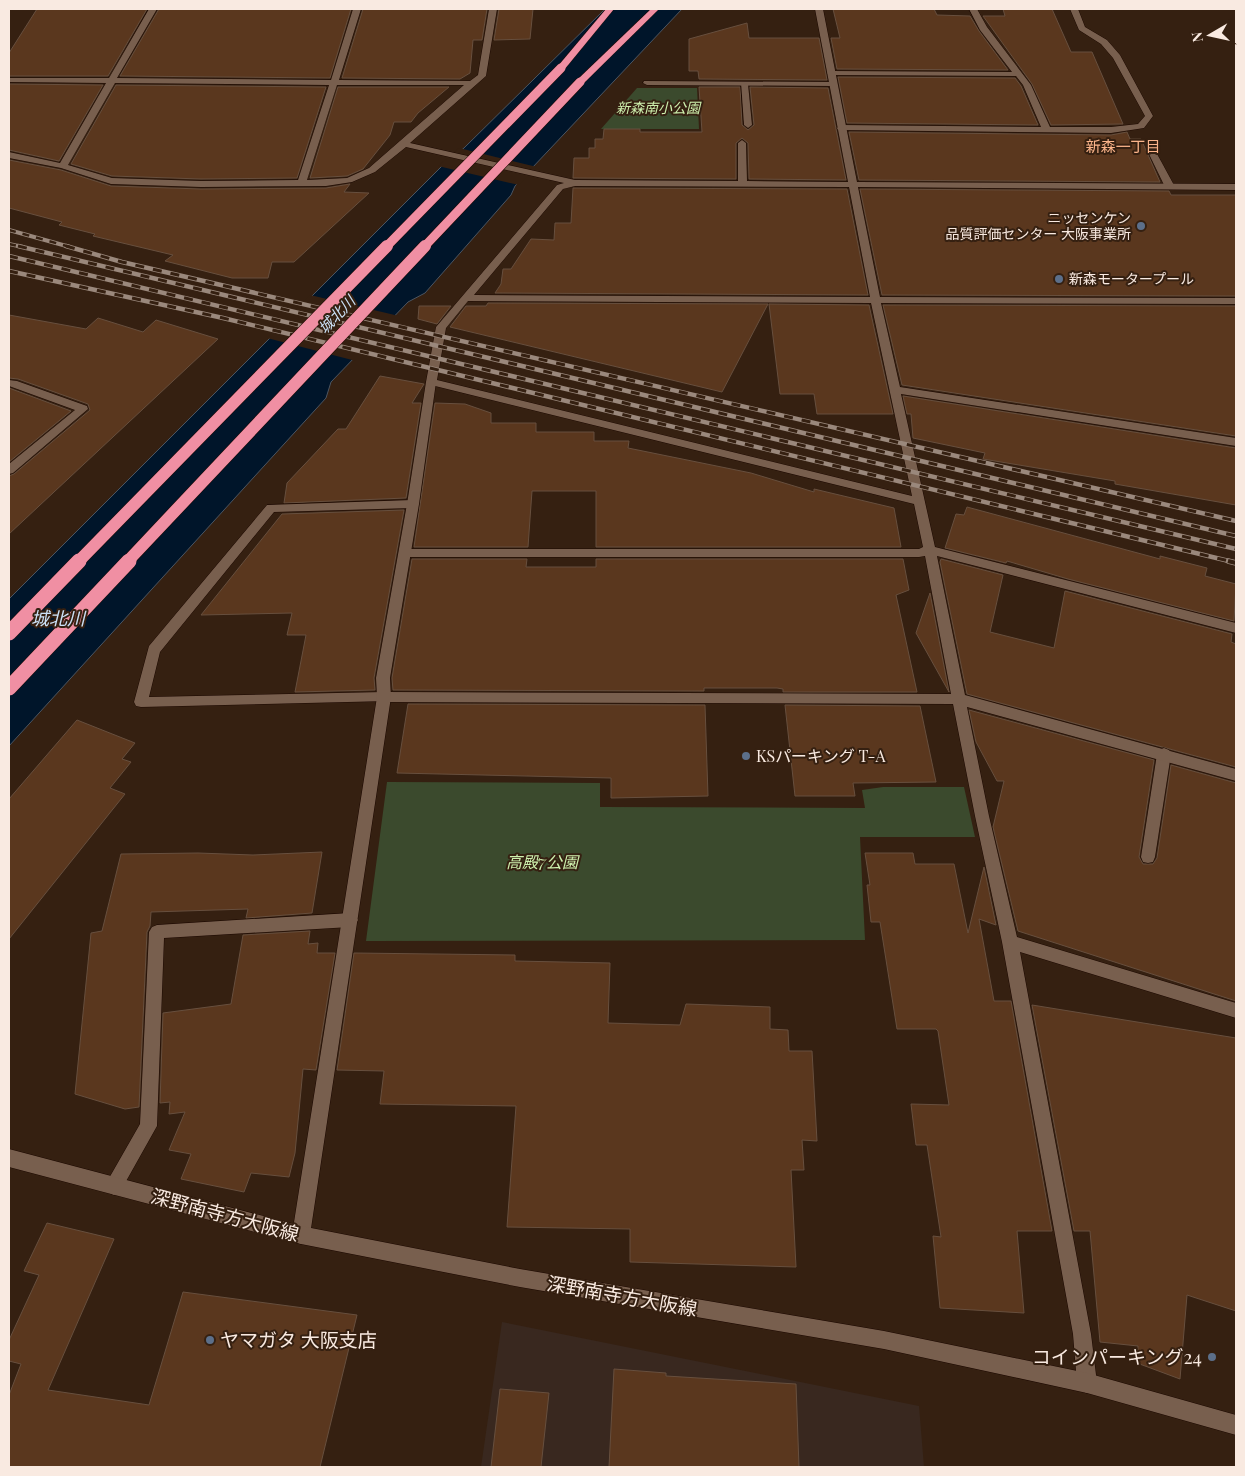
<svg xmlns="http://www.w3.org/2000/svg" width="1245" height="1476" viewBox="0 0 1245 1476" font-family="'Playfair Display','Noto Sans JP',serif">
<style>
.industrial{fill:#39281f}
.green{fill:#3b4a2d}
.water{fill:#00152a;stroke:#4b5561}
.pier{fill:#352011}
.building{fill:#5a371e;stroke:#674f3e}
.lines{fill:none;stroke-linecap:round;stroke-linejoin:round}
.service-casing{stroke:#1c0800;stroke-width:1}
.minor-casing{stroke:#1c0800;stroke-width:1}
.tertiary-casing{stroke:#1c0800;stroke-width:1}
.secondary-casing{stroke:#1c0800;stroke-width:1}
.motorway-casing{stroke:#1c0800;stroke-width:1}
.service{fill:#785f4e;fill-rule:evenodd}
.minor{fill:#785f4e;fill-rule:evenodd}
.tertiary{fill:#785f4e;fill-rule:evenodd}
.secondary{fill:#785f4e;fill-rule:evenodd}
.motorway{fill:#f08fa3;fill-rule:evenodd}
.rail-far2-casing{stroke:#9a887c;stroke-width:4}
.rail-far1-casing{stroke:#9a887c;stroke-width:4.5}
.rail-casing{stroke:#9a887c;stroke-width:5.5}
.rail-far2{stroke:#352011;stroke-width:2.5;stroke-dasharray:7;stroke-linecap:butt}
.rail-far1{stroke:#352011;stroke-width:3;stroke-dasharray:9;stroke-linecap:butt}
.rail{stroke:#352011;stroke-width:4;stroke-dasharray:11;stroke-linecap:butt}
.motorway-bridge-far2-casing{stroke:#1c0800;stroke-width:10;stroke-linecap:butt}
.motorway-bridge-far1-casing{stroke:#1c0800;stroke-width:13;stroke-linecap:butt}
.motorway-bridge-casing{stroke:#1c0800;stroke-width:16;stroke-linecap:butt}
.motorway-bridge-far2{stroke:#f08fa3;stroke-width:9}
.motorway-bridge-far1{stroke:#f08fa3;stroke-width:12}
.motorway-bridge{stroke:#f08fa3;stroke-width:15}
.service-dot{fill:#5c6f8a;stroke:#352011;stroke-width:2}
.labels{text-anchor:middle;stroke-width:4;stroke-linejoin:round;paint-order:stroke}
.far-park-label{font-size:14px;font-style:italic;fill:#cef0ae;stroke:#352011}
.far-poi-label{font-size:14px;fill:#f9eae1;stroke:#352011;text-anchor:end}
.far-neighbourhood-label{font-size:15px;fill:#fbb48a;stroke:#352011}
.far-water-label{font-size:15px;font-style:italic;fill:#cce2f8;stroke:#352011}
.poi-label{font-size:16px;fill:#f9eae1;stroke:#352011;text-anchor:start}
.park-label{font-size:16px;font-style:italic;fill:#cef0ae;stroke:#352011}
.water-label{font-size:18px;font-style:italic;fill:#cce2f8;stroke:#352011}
.near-street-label{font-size:19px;fill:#f9eae1;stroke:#352011}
.near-poi-label{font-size:19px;fill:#f9eae1;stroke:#352011;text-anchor:start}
</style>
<rect width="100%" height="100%" fill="#352011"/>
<path class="industrial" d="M 502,1322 L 919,1406 L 924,1467 L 481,1467 Z"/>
<g class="green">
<path d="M 637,88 L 697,88 L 699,129 L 601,129 Z"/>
<path d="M 387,782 L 600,783 L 600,807 L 865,808 L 862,790 L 883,787 L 964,787 L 975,837 L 860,837 L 865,940 L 366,941 Z"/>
</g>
<path class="water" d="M 605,9 L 682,9 L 515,186 L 511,195 L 425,293 L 408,302 L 331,382 L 326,398 L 9,746 L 9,599 L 443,165 L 464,148 Z"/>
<g class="pier">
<path d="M 459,148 L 537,167 L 519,185 L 438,166 Z"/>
<path d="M 310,295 L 399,316 L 356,361 L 267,338 Z"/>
</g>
<g class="building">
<path d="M 37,9 L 147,9 L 108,76 L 9,76 L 9,53 Z"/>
<path d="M 159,9 L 351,9 L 330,78 L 120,76 Z"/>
<path d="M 363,9 L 487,9 L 482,40 L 473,40 L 470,73 L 460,79 L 342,78 Z"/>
<path d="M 499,9 L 533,9 L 530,39 L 494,40 Z"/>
<path d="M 833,9 L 934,9 L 937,15 L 970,16 L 979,31 L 1008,70 L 837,69 L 831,38 L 840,38 Z"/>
<path d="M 1003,9 L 1052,9 L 1071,52 L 1092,52 L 1123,124 L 1051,125 L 1032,84 L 983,16 L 1005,16 Z"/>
<path d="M 747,23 L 749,38 L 819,38 L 827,80 L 699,79 L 698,71 L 689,71 L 689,39 Z"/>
<path d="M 838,77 L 1015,78 L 1021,86 L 1038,125 L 847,123 Z"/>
<path d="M 9,84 L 103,85 L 59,161 L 9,150 Z"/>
<path d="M 116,85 L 326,87 L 297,178 L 201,179 L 112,176 L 71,164 Z"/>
<path d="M 338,87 L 449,87 L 418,113 L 411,122 L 394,122 L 390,135 L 363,169 L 347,176 L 310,178 Z"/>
<path d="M 699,87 L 740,87 L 742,125 L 748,130 L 754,125 L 750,87 L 828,88 L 846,180 L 749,179 L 748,143 L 742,138 L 736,143 L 736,179 L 573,178 L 574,158 L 589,158 L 589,148 L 595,148 L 595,139 L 603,139 L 604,129 L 640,129 L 640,132 L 702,132 Z"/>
<path d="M 849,132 L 1111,135 L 1127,132 L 1130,139 L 1141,139 L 1160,182 L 859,180 Z"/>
<path d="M 9,160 L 61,170 L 111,186 L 201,189 L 326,188 L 350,184 L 344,192 L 369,193 L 294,262 L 272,262 L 268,278 L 232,278 L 165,261 L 173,255 L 93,236 L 95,234 L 59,225 L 62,222 L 9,208 Z"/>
<path d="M 573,188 L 847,189 L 868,295 L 495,293 L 501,284 L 503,269 L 511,269 L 531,239 L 554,240 L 555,223 L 571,223 Z"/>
<path d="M 860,189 L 1169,191 L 1171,195 L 1236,195 L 1236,296 L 882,295 Z"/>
<path d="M 488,303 L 768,304 L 722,392 L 450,327 L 466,306 L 486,306 Z"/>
<path d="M 769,304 L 869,305 L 893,414 L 817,414 L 814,394 L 780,394 Z"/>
<path d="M 883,305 L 1236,306 L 1236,436 L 902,385 Z"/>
<path d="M 419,306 L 451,306 L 437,324 L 418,319 Z"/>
<path d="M 9,315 L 86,329 L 98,318 L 143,332 L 156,320 L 218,339 L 9,534 L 9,476 L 14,474 L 90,410 L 88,404 L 18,379 L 9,378 Z"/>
<path d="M 380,376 L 424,384 L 412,403 L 421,403 L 406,498 L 284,503 L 287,483 L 338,429 L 346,429 Z"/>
<path d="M 9,388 L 71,411 L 9,462 Z"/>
<path d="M 903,396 L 1236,448 L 1236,505 L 1115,484 L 1115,481 L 983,459 L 985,453 L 913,438 L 911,414 L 907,414 Z"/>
<path d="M 435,403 L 465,404 L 491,413 L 491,423 L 536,423 L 536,432 L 594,432 L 594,441 L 629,441 L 628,448 L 751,473 L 814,492 L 814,489 L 894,508 L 901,547 L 596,547 L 596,491 L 532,491 L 528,547 L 414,547 Z"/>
<path d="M 967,507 L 1160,559 L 1160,556 L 1207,568 L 1205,576 L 1236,584 L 1234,621 L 1068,579 L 1007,561 L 1006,563 L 945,548 L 956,514 L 964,515 Z"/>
<path d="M 404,510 L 374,678 L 375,690 L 295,692 L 306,635 L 287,635 L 292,613 L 201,615 L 282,514 Z"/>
<path d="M 412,559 L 527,559 L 526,567 L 596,567 L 596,559 L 903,559 L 909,590 L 896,595 L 917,692 L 783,692 L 783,689 L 777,688 L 704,688 L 704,691 L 393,690 L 392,678 Z"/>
<path d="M 941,559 L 1003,575 L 990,632 L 1054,648 L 1065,591 L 1232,634 L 1231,642 L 1236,644 L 1236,767 L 967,694 L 940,562 Z"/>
<path d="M 930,593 L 949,692 L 916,633 Z"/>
<path d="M 408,704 L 705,705 L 708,796 L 611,798 L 611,778 L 397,773 Z"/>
<path d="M 785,705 L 920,706 L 936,782 L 853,783 L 855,796 L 795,796 Z"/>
<path d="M 969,710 L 1154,760 L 1139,857 L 1143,864 L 1153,864 L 1157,858 L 1171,765 L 1236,783 L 1236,1001 L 1018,931 L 993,827 L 1004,781 L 997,781 L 976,742 Z"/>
<path d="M 77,720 L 135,743 L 122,759 L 131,762 L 110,788 L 125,794 L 9,939 L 9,799 Z"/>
<path d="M 322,852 L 312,913 L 246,918 L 248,909 L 151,912 L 150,926 L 147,932 L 139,1107 L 125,1109 L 75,1094 L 91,933 L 102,931 L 121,854 L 198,853 L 253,855 Z"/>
<path d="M 865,853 L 913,853 L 915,864 L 954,864 L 968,933 L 984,867 L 996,925 L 979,919 L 994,1001 L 1011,1001 L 1052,1231 L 1017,1231 L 1024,1313 L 940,1308 L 933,1236 L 941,1237 L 927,1145 L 916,1145 L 911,1104 L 949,1105 L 938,1031 L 936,1029 L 897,1029 L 880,922 L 871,922 L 867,885 L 870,885 Z"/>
<path d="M 310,931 L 308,944 L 318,943 L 317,953 L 335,953 L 316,1070 L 303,1069 L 295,1153 L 289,1177 L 251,1173 L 244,1192 L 181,1179 L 191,1154 L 169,1150 L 185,1112 L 169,1114 L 170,1102 L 160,1103 L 163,1013 L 231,1004 L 243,935 Z"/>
<path d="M 354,953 L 515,955 L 515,961 L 610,963 L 608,1023 L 680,1025 L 686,1004 L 770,1007 L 770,1029 L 788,1030 L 789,1051 L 812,1051 L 817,1141 L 802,1140 L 804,1170 L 791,1170 L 796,1267 L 630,1262 L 630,1229 L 507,1227 L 516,1106 L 380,1104 L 384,1071 L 337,1070 Z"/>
<path d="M 1032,1005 L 1236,1038 L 1236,1311 L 1187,1295 L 1180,1379 L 1137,1363 L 1138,1346 L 1100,1342 L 1090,1231 L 1074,1231 Z"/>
<path d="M 47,1223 L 114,1239 L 48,1390 L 149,1405 L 183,1292 L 357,1315 L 320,1467 L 9,1467 L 9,1395 L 21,1364 L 9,1361 L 9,1340 L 39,1275 L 24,1271 Z"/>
<path d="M 614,1369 L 666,1373 L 666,1376 L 796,1384 L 799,1467 L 609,1467 Z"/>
<path d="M 500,1389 L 549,1393 L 541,1467 L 491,1467 Z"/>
</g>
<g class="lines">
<g class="service-casing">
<g id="service">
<path d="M 969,9 L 977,9 L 987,27 L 1031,85 L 1050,127 L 1111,127 L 1138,124 L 1145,116 L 1113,58 L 1101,44 L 1079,30 L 1070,9 L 1078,9 L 1085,27 L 1107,40 L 1120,55 L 1153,116 L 1144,128 L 1111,133 L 838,130 L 837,128 L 841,125 L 1041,127 L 1023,85 L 1016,76 L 831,75 L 827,73 L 831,71 L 1012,72 L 980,30 Z"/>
<path d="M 644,81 L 833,82 L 837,84 L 833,86 L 647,85 L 643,83 Z"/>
<path d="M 1152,149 L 1156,152 L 1175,187 L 1173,189 L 1167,189 L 1165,187 L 1148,152 Z"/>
<path d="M 413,500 L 419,504 L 413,508 L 274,512 L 160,652 L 149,697 L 384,692 L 389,693 L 391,697 L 389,701 L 141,707 L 136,706 L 134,702 L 149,646 L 267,505 Z"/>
<path d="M 1164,748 L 1169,750 L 1171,754 L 1155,857 L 1153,862 L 1148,863 L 1143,862 L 1141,857 L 1157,754 L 1159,750 Z"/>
<path d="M 350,913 L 355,915 L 358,920 L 355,925 L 350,927 L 164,938 L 157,1126 L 120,1192 L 114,1195 L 108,1192 L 105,1186 L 108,1180 L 140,1124 L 149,932 L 152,927 L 157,925 Z"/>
</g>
</g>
<g class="minor-casing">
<g id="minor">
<path d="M 149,9 L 157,9 L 117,78 L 331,80 L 353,9 L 361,9 L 339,80 L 470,81 L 478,75 L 489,9 L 497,9 L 486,76 L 410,143 L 575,180 L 738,181 L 738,143 L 742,140 L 746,143 L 747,181 L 848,182 L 815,9 L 823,9 L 857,182 L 1236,184 L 1236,190 L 858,187 L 880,297 L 1236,298 L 1236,304 L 881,303 L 900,387 L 1236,438 L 1236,446 L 901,394 L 935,547 L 1236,623 L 1236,633 L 937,556 L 965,695 L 1236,769 L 1236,781 L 967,707 L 989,816 L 1017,937 L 1236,1003 L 1236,1018 L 1020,952 L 1091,1334 L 1097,1383 L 1094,1390 L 1087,1393 L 1080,1390 L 1077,1383 L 1073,1334 L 1002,942 L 975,816 L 953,704 L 384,702 L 379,701 L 377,697 L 379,693 L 384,692 L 951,694 L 925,556 L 919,557 L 405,557 L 399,553 L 405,549 L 919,549 L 923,547 L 914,504 L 427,384 L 426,382 L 436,327 L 557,185 L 564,183 L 406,147 L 375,172 L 352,182 L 326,186 L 201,187 L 111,184 L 61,168 L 9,158 L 9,152 L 60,163 L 106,83 L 9,82 L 9,78 L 109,78 ZM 115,83 L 329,85 L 298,180 L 201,181 L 112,178 L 68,165 ZM 337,85 L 464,85 L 369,168 L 347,178 L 307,180 ZM 575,186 L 849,187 L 870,297 L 474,295 L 563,189 ZM 468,301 L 871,303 L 912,496 L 437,380 L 446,328 Z"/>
<path d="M 741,82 L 748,84 L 752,125 L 748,128 L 744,125 Z"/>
<path d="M 9,380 L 17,381 L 87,406 L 88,409 L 13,473 L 9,474 L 9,464 L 75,410 L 9,386 Z"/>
</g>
</g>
<g class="tertiary-casing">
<path id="tertiary" d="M 431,379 L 436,382 L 419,504 L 390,678 L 391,697 L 310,1235 L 307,1241 L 301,1244 L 295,1241 L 292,1235 L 377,697 L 376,678 L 407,504 L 426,382 Z"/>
</g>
<g class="secondary-casing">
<path id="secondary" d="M 9,1149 L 301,1226 L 520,1269 L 884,1331 L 1087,1373 L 1236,1415 L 1236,1435 L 1087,1393 L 884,1349 L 520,1287 L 301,1244 L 9,1167 Z"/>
</g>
<g class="motorway-casing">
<g id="motorway">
<path d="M 606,9 L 614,9 L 564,70 L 558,70 L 558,66 Z"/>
<path d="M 651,9 L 659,9 L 583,84 L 577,84 L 577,80 Z"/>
</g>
</g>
<use href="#service" class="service"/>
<use href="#minor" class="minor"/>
<use href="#tertiary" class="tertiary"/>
<use href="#secondary" class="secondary"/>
<use href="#motorway" class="motorway"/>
<g class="rail-far2-casing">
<g id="rail-far2">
<path d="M 9,230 L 70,247"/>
<path d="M 9,244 L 23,247"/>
</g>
</g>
<g class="rail-far1-casing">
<g id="rail-far1">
<path d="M 18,246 L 1236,536"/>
<path d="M 66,246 L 122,262 L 1236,521"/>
<path d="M 9,256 L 1236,549"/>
<path d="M 9,271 L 223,318 L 1233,562"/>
</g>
</g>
<g class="rail-casing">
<path id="rail" d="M 1228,561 L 1236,563"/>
</g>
<use href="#rail-far2" class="rail-far2"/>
<use href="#rail-far1" class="rail-far1"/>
<use href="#rail" class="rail"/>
<g class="motorway-bridge-far2-casing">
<g id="motorway-bridge-far2">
<path d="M 386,247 L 561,68"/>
<path d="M 424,247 L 580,82"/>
</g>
</g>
<g class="motorway-bridge-far1-casing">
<g id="motorway-bridge-far1">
<path d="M 78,562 L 387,246"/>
<path d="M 127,562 L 425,246"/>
</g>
</g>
<g class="motorway-bridge-casing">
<g id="motorway-bridge">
<path d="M 9,633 L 79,561"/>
<path d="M 9,688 L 129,561"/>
</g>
</g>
<use href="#motorway-bridge-far2" class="motorway-bridge-far2"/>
<use href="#motorway-bridge-far1" class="motorway-bridge-far1"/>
<use href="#motorway-bridge" class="motorway-bridge"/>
</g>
<g class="service-dot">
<circle cx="1141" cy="226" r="5"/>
<circle cx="1059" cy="279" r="5"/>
<circle cx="746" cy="756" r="5"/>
<circle cx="210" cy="1340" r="5"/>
<circle cx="1212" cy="1357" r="5"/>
</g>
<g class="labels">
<g class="far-park-label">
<text x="658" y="113">新森南小公園</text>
</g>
<g class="far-poi-label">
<text x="1131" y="223">ニッセンケン<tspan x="1131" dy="16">品質評価センター 大阪事業所</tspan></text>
<text x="1069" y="284" text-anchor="start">新森モータープール</text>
</g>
<g class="far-neighbourhood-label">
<text x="1123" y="152">新森一丁目</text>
</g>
<g class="far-water-label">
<text transform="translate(337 315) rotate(-46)" y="5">城北川</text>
</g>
<g class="poi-label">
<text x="756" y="762">KSパーキング T-A</text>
</g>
<g class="park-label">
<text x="542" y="868">高殿7公園</text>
</g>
<g class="water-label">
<text x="58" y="625">城北川</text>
</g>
<g class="near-street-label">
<text transform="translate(225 1215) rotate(15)" y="7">深野南寺方大阪線</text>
<text transform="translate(622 1296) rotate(10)" y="7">深野南寺方大阪線</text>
</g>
<g class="near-poi-label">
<text x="220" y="1347">ヤマガタ 大阪支店</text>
<text x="1202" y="1364" text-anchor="end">コインパーキング24</text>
</g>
</g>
<rect width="1245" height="1476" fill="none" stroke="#f9eae1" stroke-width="20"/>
<g transform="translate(1210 35) rotate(261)" stroke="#352011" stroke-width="4" paint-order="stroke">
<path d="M0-4L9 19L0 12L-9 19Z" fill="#f9eae1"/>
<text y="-8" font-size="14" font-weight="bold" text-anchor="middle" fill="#f9eae1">N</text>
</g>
</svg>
